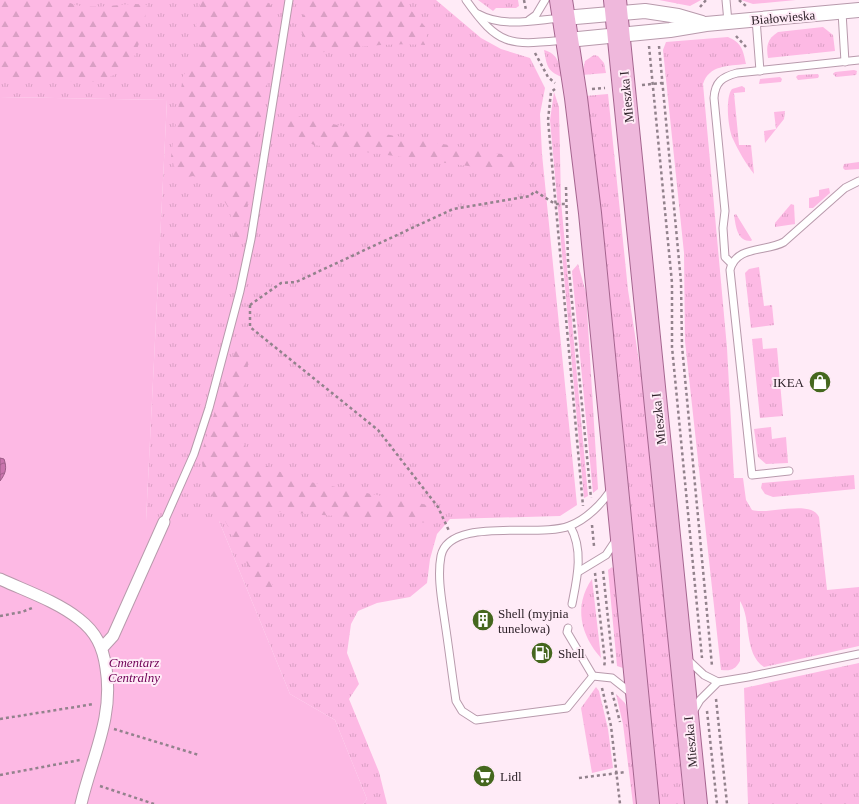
<svg xmlns="http://www.w3.org/2000/svg" width="859" height="804" viewBox="0 0 859 804" font-family="Georgia,serif">
<style>
.grass{fill:url(#grass-tufts)}
.forest{fill:url(#forest-firs)}
.park{fill:#fdb9e4}
.water{fill:url(#water-waves);stroke:#9b5c86}
.lines{fill:none;stroke-linecap:round;stroke-linejoin:round}
.service-casing{stroke:#b89aac;stroke-width:9}
.pedestrian-casing{stroke:#b89aac;stroke-width:13}
.minor-casing{stroke:#b89aac;stroke-width:16}
.primary-casing{stroke:#a5658f;stroke-width:24}
.path{stroke:#92828c;stroke-width:2.5;stroke-dasharray:3 3;stroke-linecap:butt}
.service{stroke:#fff;stroke-width:7}
.pedestrian{stroke:#fff;stroke-width:11}
.minor{stroke:#fff;stroke-width:14}
.primary{stroke:#efb8dc;stroke-width:22}
.labels{text-anchor:middle;stroke-width:4;stroke-linejoin:round;paint-order:stroke}
.street-label{font-size:13px;fill:#2f232a;stroke:#ffebf7}
.poi-label{font-size:13px;fill:#2f232a;stroke:#ffebf7;text-anchor:start}
.park-label{font-size:13px;font-style:italic;fill:#6e0055;stroke:#ffebf7}
</style>
<defs>
<pattern id="grass-tufts" width="24" height="20" patternUnits="userSpaceOnUse"><rect width="24" height="20" fill="#fdb9e4"/><path d="M3 7l-1-3M5 7V3M7 7l1-3M15 17l-1-3M17 17v-4M19 17l1-3" fill="none" stroke="#d99fc4"/></pattern>
<pattern id="forest-firs" width="22" height="20" patternUnits="userSpaceOnUse"><rect width="22" height="20" fill="#fdb9e4"/><path d="M5 1l3.5 6h-7zM16 11l3.5 6h-7z" fill="#d99fc4"/></pattern>
<pattern id="water-waves" width="16" height="10" patternUnits="userSpaceOnUse"><rect width="16" height="10" fill="#c974ad"/><path d="M0 5q4-4 8 0t8 0" fill="none" stroke="#a45f8d"/></pattern>
</defs>
<rect width="100%" height="100%" fill="#ffebf7"/>
<g class="grass">
<path d="M 0,0 L 436,0 L 481,38 L 501,49 L 530,58 L 545,88 L 540,114 L 542,154 L 577,505 L 560,516 L 450,519 L 437,534 L 430,559 L 427,583 L 410,597 L 377,603 L 358,611 L 351,624 L 347,653 L 359,684 L 349,699 L 379,772 L 387,804 L 363,804 L 367,799 L 335,720 L 290,694 L 219,521 L 146,521 L 167,100 L 0,97 Z"/>
<path d="M 478,0 L 518,0 L 519,6 L 516,8 L 496,8 L 493,11 Z"/>
<path d="M 659,0 L 701,0 L 690,6 Z"/>
<path d="M 741,0 L 796,0 L 753,4 Z"/>
<path d="M 823,27 L 833,35 L 835,51 L 768,58 C 766,46 767,39 778,32 Z"/>
<path d="M 728,37 C 742,43 743,50 746,64 C 728,66 709,65 703,84 L 727,348 L 734,478 L 743,478 L 746,500 L 752,510 C 769,515 811,499 819,517 L 827,590 L 859,587 L 859,646 L 764,667 C 743,653 752,620 740,601 L 740,661 C 735,670 731,671 721,670 L 685,341 L 684,253 L 663,50 L 666,42 Z"/>
<path d="M 544,50 C 558,54 560,64 562,77 C 547,71 547,66 544,50 Z"/>
<path d="M 594,55 L 598,56 L 604,63 L 606,73 L 582,75 L 585,61 Z"/>
<path d="M 854,70 L 857,71 L 856,75 L 836,77 L 833,74 L 835,72 Z"/>
<path d="M 818,74 L 819,76 L 818,78 L 798,80 L 796,77 L 798,75 Z"/>
<path d="M 780,77 L 782,79 L 781,82 L 759,84 L 760,79 Z"/>
<path d="M 742,86 L 745,88 L 745,92 L 734,93 L 739,145 L 751,145 L 754,174 C 746,164 738,150 733,139 C 728,129 725,97 732,89 Z"/>
<path d="M 554,92 L 559,107 L 561,201 L 588,496 L 584,498 L 550,120 Z"/>
<path d="M 608,94 L 628,290 L 641,374 L 650,454 L 684,804 L 658,804 L 625,450 L 585,96 Z"/>
<path d="M 785,111 L 784,119 L 765,143 L 764,131 L 776,129 L 774,112 Z"/>
<path d="M 859,162 L 859,169 L 845,170 L 843,168 L 844,164 Z"/>
<path d="M 829,188 L 830,193 L 813,208 L 809,208 L 809,198 L 819,196 L 819,190 Z"/>
<path d="M 791,204 L 794,205 L 795,224 L 775,227 L 775,223 Z"/>
<path d="M 736,214 L 752,240 L 751,241 C 737,241 736,227 734,215 Z"/>
<path d="M 578,264 L 586,293 L 598,489 L 593,493 L 572,271 Z"/>
<path d="M 759,267 L 764,306 L 772,305 L 774,325 L 751,328 L 745,273 L 749,269 Z"/>
<path d="M 762,338 L 763,349 L 777,348 L 783,416 L 760,418 L 752,339 Z"/>
<path d="M 771,427 L 772,439 L 786,437 L 788,463 L 766,464 L 758,457 L 754,429 Z"/>
<path d="M 854,475 L 855,489 L 773,497 L 765,494 L 761,488 L 762,483 Z"/>
<path d="M 612,567 L 614,570 L 623,668 L 617,666 L 608,570 Z"/>
<path d="M 592,579 L 601,658 C 581,636 573,606 592,579 Z"/>
<path d="M 859,663 L 859,804 L 748,804 L 744,688 Z"/>
<path d="M 596,687 L 599,691 L 608,729 L 613,768 L 592,773 L 581,708 Z"/>
<path d="M 616,694 L 625,703 L 629,715 L 636,804 L 633,804 L 623,724 Z"/>
</g>
<g class="forest">
<path d="M 0,0 L 64,0 C 89,15 122,0 147,5 L 143,32 L 131,66 L 100,82 L 0,79 Z"/>
<path d="M 203,0 L 266,0 L 276,12 C 274,62 261,113 253,163 C 248,192 248,225 235,252 L 230,211 L 214,183 L 193,176 L 179,179 L 171,157 L 183,76 L 201,51 L 196,25 L 200,2 Z"/>
<path d="M 318,0 L 358,0 L 366,3 L 372,0 L 406,0 L 410,9 L 428,30 L 425,45 C 386,42 349,48 311,54 L 299,26 L 309,1 Z"/>
<path d="M 293,115 L 355,129 L 530,159 L 534,163 L 519,173 L 314,145 L 281,130 Z"/>
<path d="M 237,343 L 250,353 L 239,418 L 246,452 L 272,469 L 310,482 L 428,505 L 430,523 L 269,511 L 251,530 L 268,561 L 275,601 L 256,581 L 204,480 L 201,454 Z"/>
</g>
<path class="park" d="M 0,97 L 167,100 L 146,521 L 219,521 L 290,694 L 335,720 L 367,799 L 363,804 L 0,804 Z"/>
<path class="water" d="M 0,458 L 4,459 C 7,468 6,473 0,481 Z"/>
<g class="lines">
<g class="service-casing">
<g id="service">
<path d="M 466,0 C 500,48 510,45 566,40"/>
<path d="M 726,0 L 728,22"/>
<path d="M 842,12 L 845,62"/>
<path d="M 478,14 C 503,28 535,20 562,18"/>
<path d="M 756,19 L 760,71"/>
<path d="M 529,20 L 536,15 L 545,0"/>
<path d="M 732,264 L 725,257 L 723,228 L 725,211 L 714,98 C 715,82 722,77 737,73 L 859,60"/>
<path d="M 789,471 L 752,475 L 730,270 C 736,245 767,252 784,242 L 845,188 L 859,181"/>
<path d="M 612,488 C 603,503 586,520 569,526 C 540,538 449,516 441,556 C 437,577 442,601 445,623 C 449,649 452,675 456,701 L 462,711 L 476,720 L 567,708 L 593,676 L 612,678 L 631,693"/>
<path d="M 164,522 L 194,454 L 209,408 L 240,291 L 251,239 L 289,0"/>
<path d="M 570,526 C 584,550 577,579 572,604"/>
<path d="M 578,572 L 606,555 L 616,540"/>
<path d="M 568,628 L 567,632 L 593,676"/>
<path d="M 688,660 L 704,675 L 718,682"/>
<path d="M 693,712 L 700,700 L 718,682 L 748,677 L 859,654"/>
</g>
</g>
<g class="pedestrian-casing">
<g id="pedestrian">
<path d="M 0,579 C 26,591 56,601 79,619 C 96,632 103,647 106,668 C 114,717 92,757 81,804"/>
<path d="M 102,648 L 113,636 L 164,522"/>
</g>
</g>
<g class="minor-casing">
<g id="minor">
<path d="M 564,18 L 645,11 L 678,16 L 702,23"/>
<path d="M 568,40 L 670,30 L 706,24 L 859,10"/>
</g>
</g>
<g class="primary-casing">
<g id="primary">
<path d="M 561,0 L 576,98 L 590,213 L 648,804"/>
<path d="M 615,0 L 696,804"/>
</g>
</g>
<g class="path">
<path d="M 524,0 L 526,10"/>
<path d="M 739,0 L 746,6"/>
<path d="M 700,7 L 706,0"/>
<path d="M 736,36 L 746,47"/>
<path d="M 649,46 L 672,283 L 672,347 L 702,658"/>
<path d="M 659,46 L 681,282 L 682,346 L 712,666"/>
<path d="M 535,53 L 548,77 L 555,83"/>
<path d="M 642,85 L 662,83"/>
<path d="M 555,89 L 551,92 L 548,120 L 583,506"/>
<path d="M 592,89 L 605,88"/>
<path d="M 566,187 L 568,260 L 591,498"/>
<path d="M 250,305 L 281,283 L 296,282 L 453,209 L 530,196 L 535,191 L 555,204 L 567,204"/>
<path d="M 250,305 L 250,327 L 378,430 L 438,507 L 449,531"/>
<path d="M 592,525 L 594,546"/>
<path d="M 603,571 L 613,666"/>
<path d="M 595,573 L 605,661 L 604,667"/>
<path d="M 0,616 L 22,612 L 32,608"/>
<path d="M 602,688 L 611,726 L 620,804"/>
<path d="M 612,692 L 620,722"/>
<path d="M 716,699 L 727,804"/>
<path d="M 707,711 L 717,804"/>
<path d="M 0,719 L 94,704"/>
<path d="M 114,729 L 199,755"/>
<path d="M 0,775 L 80,760"/>
<path d="M 579,778 L 626,772"/>
<path d="M 100,786 L 154,804"/>
</g>
<use href="#service" class="service"/>
<use href="#pedestrian" class="pedestrian"/>
<use href="#minor" class="minor"/>
<use href="#primary" class="primary"/>
</g>
<defs>
<g id="shop-disc" transform="scale(1.15)"><circle r="9.5" fill="#45671e" stroke="#ffebf7"/><path d="M-5-2.5h2.3a2.7 3.5 0 0 1 5.4 0H5L5.5 6h-11ZM-1.5-2.5h3a1.5 2.3 0 0 0-3 0Z" fill="#fff"/></g>
<g id="building-disc" transform="scale(1.15)"><circle r="9.5" fill="#45671e" stroke="#ffebf7"/><path d="M-4-6H4V6H1V3H-1V6H-4ZM-2.5-4.3h1.7v1.8h-1.7ZM.8-4.3h1.7v1.8H.8ZM-2.5-1h1.7V.8h-1.7ZM.8-1h1.7V.8H.8Z" fill="#fff"/></g>
<g id="fuel-disc" transform="scale(1.15)"><circle r="9.5" fill="#45671e" stroke="#ffebf7"/><path d="M-5.5-6h7V0h2V4h1.3V-2.5L3-4.5l.8-.8L6-3V5H2.5V1h-1V6h-7ZM-4.2-4.7v3.2H.2V-4.7Z" fill="#fff"/></g>
<g id="supermarket-disc" transform="scale(1.15)"><circle r="9.5" fill="#45671e" stroke="#ffebf7"/><path d="M-6-5.5h2.5l.6 2H6L4.5 2H-2.5L-4.4-4H-6ZM-1.5 3.2a1.3 1.3 0 1 0 .1 0ZM3 3.2a1.3 1.3 0 1 0 .1 0Z" fill="#fff"/></g>
</defs>
<g fill-rule="evenodd">
<use href="#shop-disc" x="820" y="382"/>
<use href="#building-disc" x="483" y="620"/>
<use href="#fuel-disc" x="542" y="653"/>
<use href="#supermarket-disc" x="484" y="776"/>
</g>
<g class="labels">
<g class="street-label">
<text transform="translate(783 17) rotate(-5)" y="5">Białowieska</text>
<text transform="translate(626 97) rotate(-96)" y="5">Mieszka I</text>
<text transform="translate(658 419) rotate(-96)" y="5">Mieszka I</text>
<text transform="translate(690 742) rotate(-95)" y="5">Mieszka I</text>
</g>
<g class="poi-label">
<text x="804" y="387" text-anchor="end">IKEA</text>
<text x="498" y="618">Shell (myjnia<tspan x="498" dy="15">tunelowa)</tspan></text>
<text x="558" y="658">Shell</text>
<text x="500" y="781">Lidl</text>
</g>
<g class="park-label">
<text x="134" y="667">Cmentarz<tspan x="134" dy="15">Centralny</tspan></text>
</g>
</g>
</svg>
